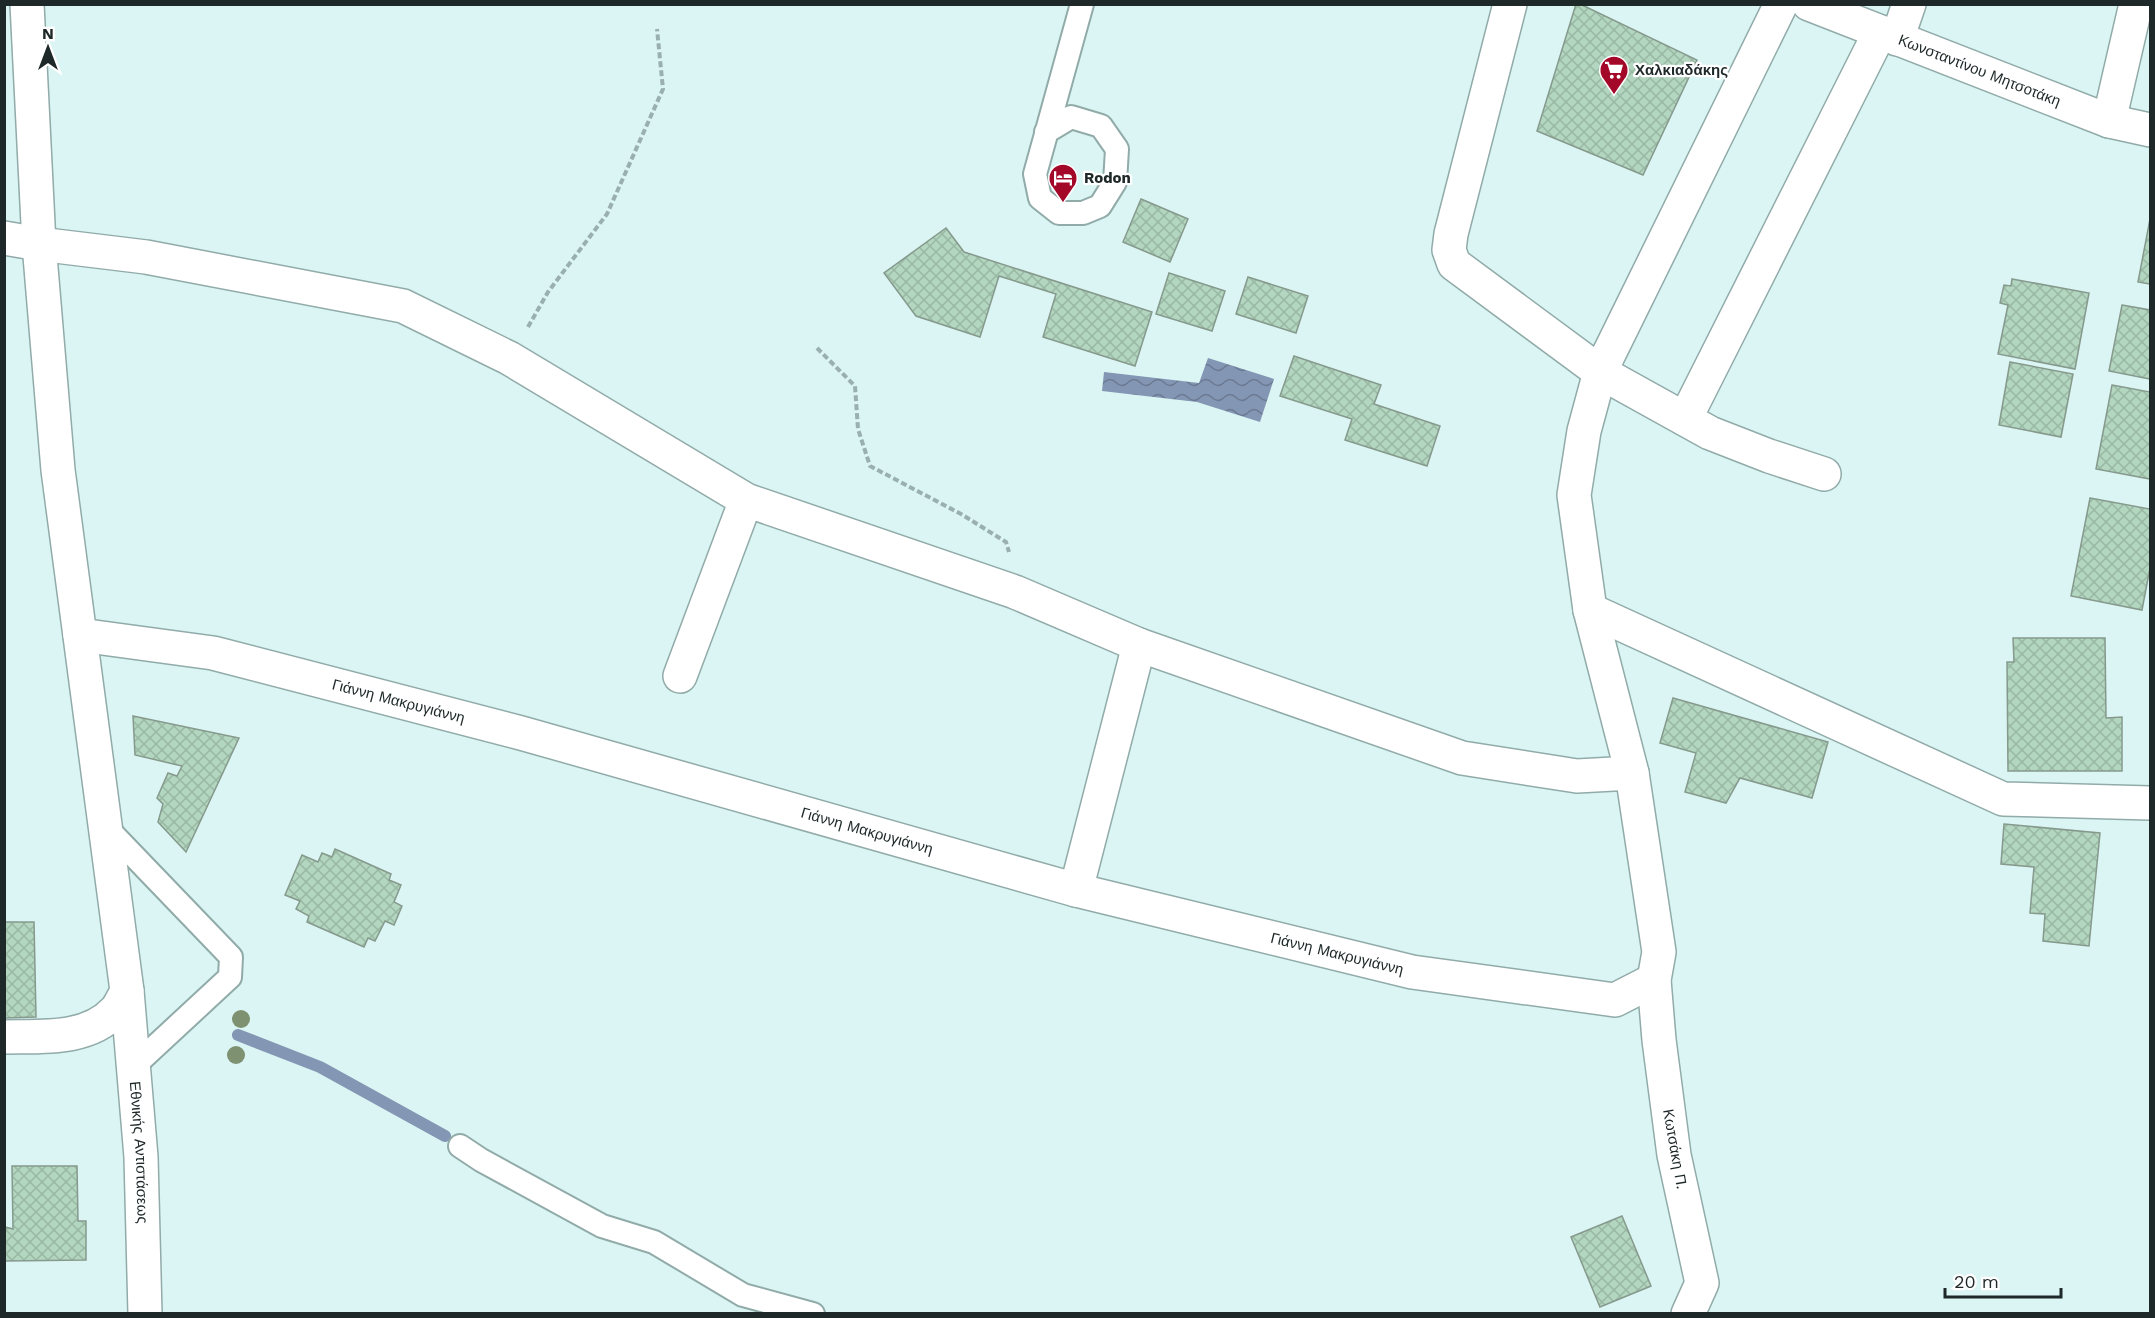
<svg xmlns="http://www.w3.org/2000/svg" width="2155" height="1318" font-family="'Work Sans',sans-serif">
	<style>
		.water { fill: url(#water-waves) }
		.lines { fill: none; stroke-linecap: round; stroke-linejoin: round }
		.stream { stroke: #8396b4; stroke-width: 12 }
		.building { fill: url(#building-cross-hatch); stroke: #86998d; stroke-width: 1.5 }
		.service-casing { stroke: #91aba9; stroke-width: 26 }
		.minor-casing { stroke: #91aba9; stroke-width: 36 }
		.secondary-casing { stroke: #91aba9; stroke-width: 36 }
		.path { stroke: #9ab0ae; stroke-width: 4; stroke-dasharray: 6 3; stroke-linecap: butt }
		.service { stroke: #fff; stroke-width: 22 }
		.minor { stroke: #fff; stroke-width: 33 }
		.secondary { stroke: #fff; stroke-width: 33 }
		.tree { fill: #7e9170 }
		.labels { text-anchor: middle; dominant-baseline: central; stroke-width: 4.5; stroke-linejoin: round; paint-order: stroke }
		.poi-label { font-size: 15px; font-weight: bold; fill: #1e2828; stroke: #fff; text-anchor: start }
		.street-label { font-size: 15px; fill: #1e2828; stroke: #fff }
	</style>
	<defs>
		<pattern id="water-waves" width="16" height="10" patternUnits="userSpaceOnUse" patternTransform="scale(1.5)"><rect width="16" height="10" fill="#8396b4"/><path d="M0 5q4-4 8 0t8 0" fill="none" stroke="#6b7a92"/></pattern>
		<pattern id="building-cross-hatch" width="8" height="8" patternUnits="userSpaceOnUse" patternTransform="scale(1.5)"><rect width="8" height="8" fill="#b2d6bf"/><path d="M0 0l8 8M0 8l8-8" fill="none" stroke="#99b8a4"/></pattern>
	</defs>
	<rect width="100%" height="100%" fill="#daf5f3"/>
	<!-- water -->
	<path class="water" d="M 1208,358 L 1274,379 L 1260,422 L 1197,402 L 1102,391 L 1104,372 L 1199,383 Z"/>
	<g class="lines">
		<!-- stream -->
		<path class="stream" d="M 238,1035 L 320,1067 L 445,1136"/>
	</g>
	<!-- building -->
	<g class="building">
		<path d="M 1576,4 L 1580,4 L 1697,60 L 1643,175 L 1537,131 Z"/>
		<path d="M 1141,199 L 1188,219 L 1170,262 L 1123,242 Z"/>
		<path d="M 2150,219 L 2150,284 L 2138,282 Z"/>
		<path d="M 946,228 L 964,252 L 1152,312 L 1135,366 L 1043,337 L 1056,294 L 999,276 L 980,337 L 916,316 L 884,273 Z"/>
		<path d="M 1169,273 L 1225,291 L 1212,331 L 1156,314 Z"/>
		<path d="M 1248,277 L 1308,296 L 1296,333 L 1236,314 Z"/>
		<path d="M 2012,279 L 2089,293 L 2075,369 L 1998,354 L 2008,305 L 2000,303 L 2004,285 L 2011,286 Z"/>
		<path d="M 2122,305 L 2150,310 L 2150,379 L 2109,371 Z"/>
		<path d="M 1294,356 L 1381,385 L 1374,404 L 1440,426 L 1427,466 L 1345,440 L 1352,419 L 1280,396 Z"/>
		<path d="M 2010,362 L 2073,374 L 2061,437 L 1999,425 Z"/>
		<path d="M 2112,385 L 2150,392 L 2150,479 L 2096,469 Z"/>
		<path d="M 2090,498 L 2150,509 L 2150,568 L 2142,610 L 2071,596 Z"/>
		<path d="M 2013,638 L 2105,638 L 2106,718 L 2122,717 L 2122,771 L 2008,771 L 2007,662 L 2014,662 Z"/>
		<path d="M 1673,698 L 1828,742 L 1812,798 L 1740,778 L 1726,803 L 1685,792 L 1696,753 L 1660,743 Z"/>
		<path d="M 133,716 L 239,738 L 186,852 L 158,822 L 163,804 L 157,798 L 168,773 L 177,776 L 182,766 L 135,755 Z"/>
		<path d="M 2004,824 L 2100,833 L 2089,946 L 2043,941 L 2045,914 L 2030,913 L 2034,867 L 2001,864 Z"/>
		<path d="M 335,849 L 391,874 L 389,880 L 401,885 L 394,902 L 402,906 L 394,925 L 385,921 L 375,941 L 368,938 L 364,947 L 307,922 L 309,916 L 296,909 L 300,901 L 285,895 L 302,855 L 318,862 L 322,853 L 332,857 Z"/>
		<path d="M 4,922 L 34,922 L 36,1017 L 4,1018 Z"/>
		<path d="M 12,1166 L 77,1166 L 78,1221 L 86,1221 L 86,1260 L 5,1261 L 5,1227 L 13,1229 Z"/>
		<path d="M 1622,1216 L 1651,1286 L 1600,1307 L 1571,1237 Z"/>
	</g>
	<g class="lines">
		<!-- service casing -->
		<g class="service-casing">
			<g id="service">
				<path d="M 1046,132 L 1071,117 L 1101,126 L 1117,149 L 1115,182 L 1100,206 L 1083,213 L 1059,213 L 1040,198 L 1035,174 L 1082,4"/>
				<path d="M 106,827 L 231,957 L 230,977 L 133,1067"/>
				<path d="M 460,1146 L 481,1160 L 602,1226 L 654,1242 L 743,1295 L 813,1314"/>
			</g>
		</g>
		<!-- minor casing -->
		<g class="minor-casing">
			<g id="minor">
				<path d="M 1510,4 L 1451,234 L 1449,250 L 1454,264 L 1600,372 L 1710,433 L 1769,456 L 1824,474"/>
				<path d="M 1897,39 L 1909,4"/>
				<path d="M 2109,121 L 2136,4"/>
				<path d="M 4,238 L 39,244 L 146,257 L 403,306 L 509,358 L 746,500 L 1015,592 L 1139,645 L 1462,758 L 1577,776 L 1632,773"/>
				<path d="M 1685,419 L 1880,32"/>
				<path d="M 1590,610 L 2003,799 L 2150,803"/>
				<path id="s1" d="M 80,635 L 213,653 L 521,733 L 1076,890 L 1412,972 L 1615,1000 L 1654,980"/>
				<path d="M 680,676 L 746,500"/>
				<path d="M 1076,890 L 1139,645"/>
				<path id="s2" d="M 127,991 L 141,1157 L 145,1314"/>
				<path d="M 4,1037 C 41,1036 87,1041 115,1011 C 120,1006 123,998 127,991 L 58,470 L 39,244 L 27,4"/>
				<path d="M 1688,1314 L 1702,1283 L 1674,1155 L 1659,1040 L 1654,980 L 1659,952 L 1632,773 L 1590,610 L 1574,495 L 1584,431 L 1600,372 L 1781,4"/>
			</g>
		</g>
		<!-- secondary casing -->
		<g class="secondary-casing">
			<g id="secondary">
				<path id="s3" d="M 1809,4 L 2109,121 L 2150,130"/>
			</g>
		</g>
		<!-- path -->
		<g class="path">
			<path d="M 528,327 L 548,292 L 607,214 L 663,89 L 657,29"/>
			<path d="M 817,348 L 855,386 L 858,429 L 870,466 L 961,514 L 1006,542 L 1009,552"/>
		</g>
		<!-- service -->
		<use href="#service" class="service"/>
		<!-- minor -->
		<use href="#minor" class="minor"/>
		<!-- secondary -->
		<use href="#secondary" class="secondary"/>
	</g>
	<!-- trees -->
	<g class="tree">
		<circle cx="241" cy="1019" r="9"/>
		<circle cx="236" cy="1055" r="9"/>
	</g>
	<!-- icons -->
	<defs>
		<g id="supermarket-pin" transform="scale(1.5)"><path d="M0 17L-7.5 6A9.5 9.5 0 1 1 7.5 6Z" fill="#a40829" stroke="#fff"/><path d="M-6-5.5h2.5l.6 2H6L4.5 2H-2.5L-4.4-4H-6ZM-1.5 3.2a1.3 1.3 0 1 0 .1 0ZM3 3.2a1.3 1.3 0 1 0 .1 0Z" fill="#fff"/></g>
		<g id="hotel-pin" transform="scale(1.5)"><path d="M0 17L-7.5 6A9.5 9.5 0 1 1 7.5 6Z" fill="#a40829" stroke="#fff"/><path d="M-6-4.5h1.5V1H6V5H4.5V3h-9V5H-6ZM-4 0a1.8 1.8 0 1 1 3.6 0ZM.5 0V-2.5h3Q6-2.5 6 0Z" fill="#fff"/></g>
	</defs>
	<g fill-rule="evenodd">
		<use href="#supermarket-pin" x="1614" y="70"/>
		<use href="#hotel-pin" x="1063" y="178"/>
	</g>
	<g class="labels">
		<!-- poi labels -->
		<g class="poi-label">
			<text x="1635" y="70">Χαλκιαδάκης</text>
			<text x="1084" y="178">Rodon</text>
		</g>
		<!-- street labels -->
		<g class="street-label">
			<text stroke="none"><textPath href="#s3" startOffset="183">Κωνσταντίνου Μητσοτάκη</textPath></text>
			<text stroke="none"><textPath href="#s1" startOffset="326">Γιάννη Μακρυγιάννη</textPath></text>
			<text stroke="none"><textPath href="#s1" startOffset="812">Γιάννη Μακρυγιάννη</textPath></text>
			<text stroke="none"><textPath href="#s1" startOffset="1298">Γιάννη Μακρυγιάννη</textPath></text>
			<text transform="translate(1675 1149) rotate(80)">Κωτσάκη Π.</text>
			<text stroke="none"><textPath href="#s2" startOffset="162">Εθνικής Αντιστάσεως</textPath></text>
		</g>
	</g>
	<!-- border -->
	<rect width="2155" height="1318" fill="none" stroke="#1e2828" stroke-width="12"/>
	<!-- north arrow -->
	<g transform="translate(48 48)" stroke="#ffffff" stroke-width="4.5" paint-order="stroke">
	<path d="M0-4.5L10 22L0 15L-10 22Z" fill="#1e2828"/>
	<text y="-9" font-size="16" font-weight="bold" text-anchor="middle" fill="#1e2828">N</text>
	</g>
	<!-- scale -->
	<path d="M1945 1288v9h116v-9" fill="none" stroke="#1e2828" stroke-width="3"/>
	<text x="1954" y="1288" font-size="18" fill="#1e2828" stroke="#ffffff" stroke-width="4.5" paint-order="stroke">20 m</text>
</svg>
